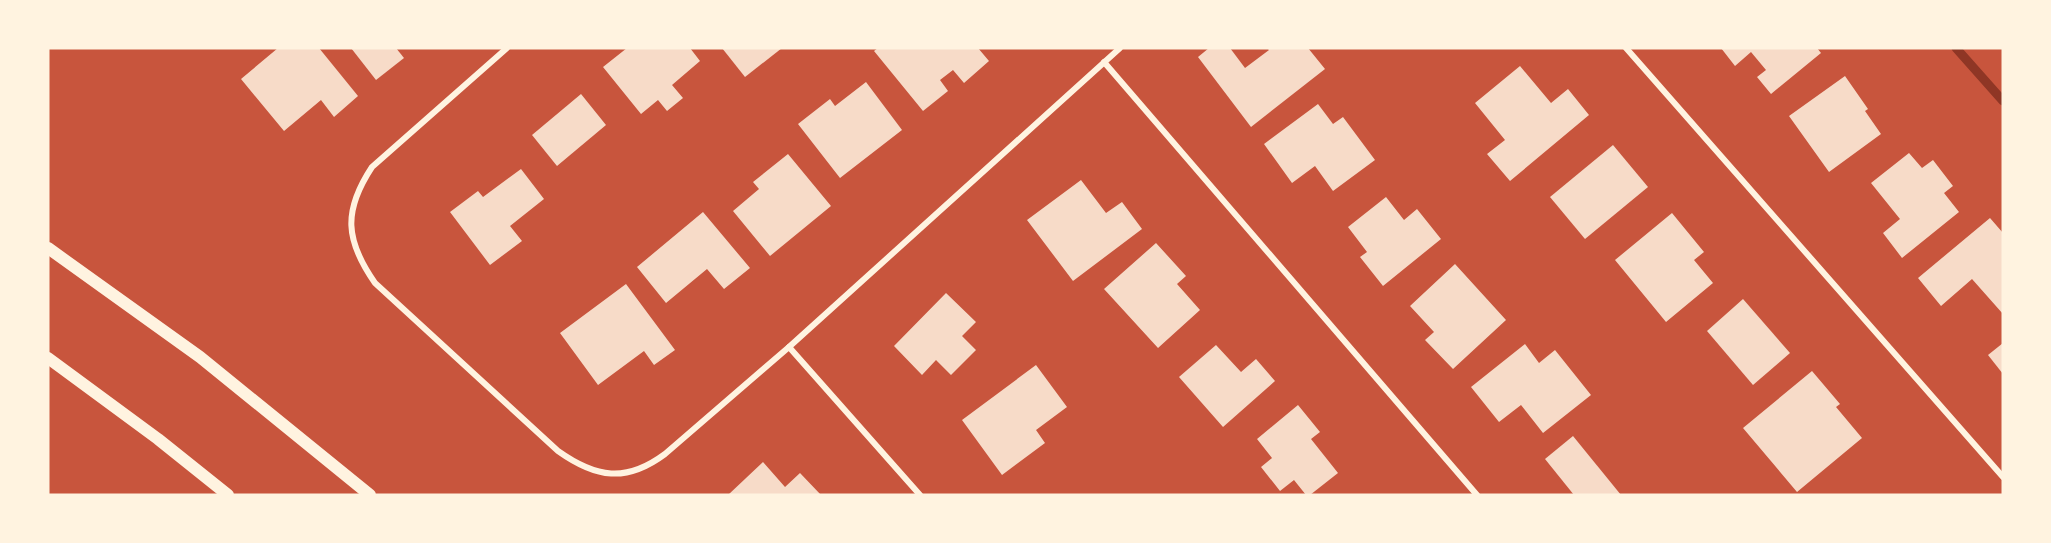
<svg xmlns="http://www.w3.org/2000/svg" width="2051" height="543" font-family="Lato,sans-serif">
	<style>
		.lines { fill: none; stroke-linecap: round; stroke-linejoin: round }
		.stream { stroke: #8f3625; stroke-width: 9 }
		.building { fill: #f7dbc8 }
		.minor { stroke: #fff3e0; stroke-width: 6 }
		.secondary { stroke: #fff3e0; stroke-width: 12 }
	</style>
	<rect width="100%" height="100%" fill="#c8553d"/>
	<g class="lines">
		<!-- stream -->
		<path class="stream" d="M 1956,48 L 2003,101"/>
	</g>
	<!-- building -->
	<g class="building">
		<path d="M 278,48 L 319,48 L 358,96 L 334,117 L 321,100 L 284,131 L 241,79 Z"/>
		<path d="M 351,48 L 396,48 L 404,58 L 376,80 Z"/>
		<path d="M 627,48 L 690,48 L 700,61 L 672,85 L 683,98 L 667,111 L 658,100 L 641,114 L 603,67 Z"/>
		<path d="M 722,48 L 782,48 L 745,77 Z"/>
		<path d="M 878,48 L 978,48 L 989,61 L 964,83 L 953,70 L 940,80 L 948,91 L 923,111 L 874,51 Z"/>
		<path d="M 1209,48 L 1230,48 L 1245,68 L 1269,50 L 1267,48 L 1308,48 L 1325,69 L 1251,127 L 1198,57 Z"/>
		<path d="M 1721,48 L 1817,48 L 1821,53 L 1771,94 L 1757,77 L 1766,70 L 1751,52 L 1735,66 Z"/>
		<path d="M 1520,66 L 1551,103 L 1568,89 L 1589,115 L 1510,181 L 1487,154 L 1505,140 L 1475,103 Z"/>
		<path d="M 1845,76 L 1868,109 L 1865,111 L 1881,134 L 1829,172 L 1789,116 Z"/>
		<path d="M 866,82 L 902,130 L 840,178 L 798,124 L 830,99 L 835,106 Z"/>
		<path d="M 581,94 L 606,125 L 557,166 L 532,135 Z"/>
		<path d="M 1318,104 L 1333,124 L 1343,117 L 1375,160 L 1333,191 L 1315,166 L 1292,183 L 1264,144 Z"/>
		<path d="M 1613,145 L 1648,187 L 1585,239 L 1550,197 Z"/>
		<path d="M 1909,153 L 1922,168 L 1933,160 L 1953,186 L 1944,193 L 1959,212 L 1902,258 L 1883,233 L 1900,219 L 1871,183 Z"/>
		<path d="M 788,154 L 831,206 L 770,256 L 733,211 L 759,189 L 753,182 Z"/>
		<path d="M 521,169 L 544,199 L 510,226 L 522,241 L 490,265 L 450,212 L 478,191 L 483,197 Z"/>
		<path d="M 1081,180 L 1106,213 L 1122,202 L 1142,229 L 1073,281 L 1027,220 Z"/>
		<path d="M 1386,197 L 1404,220 L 1417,209 L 1441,239 L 1383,286 L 1360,257 L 1367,252 L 1348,227 Z"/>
		<path d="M 703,212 L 750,268 L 724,289 L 707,269 L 666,303 L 637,267 Z"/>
		<path d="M 1672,213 L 1704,252 L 1694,260 L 1713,283 L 1666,322 L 1615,260 Z"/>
		<path d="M 1990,218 L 2003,233 L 2003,314 L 1972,279 L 1941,306 L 1918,278 Z"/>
		<path d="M 1156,243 L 1186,276 L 1177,284 L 1200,310 L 1158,348 L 1104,289 Z"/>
		<path d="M 1455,264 L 1506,320 L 1453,369 L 1425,340 L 1434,332 L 1410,306 Z"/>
		<path d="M 626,284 L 675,350 L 654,365 L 644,351 L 598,385 L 560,333 Z"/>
		<path d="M 946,293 L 976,322 L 962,336 L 976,350 L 951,375 L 936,360 L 922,375 L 894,346 Z"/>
		<path d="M 1743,299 L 1790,353 L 1753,385 L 1707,331 Z"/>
		<path d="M 2003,343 L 2003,374 L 1988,355 Z"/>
		<path d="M 1525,344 L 1539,363 L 1555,350 L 1591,395 L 1543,433 L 1521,405 L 1499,422 L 1471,387 Z"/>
		<path d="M 1216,345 L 1241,372 L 1256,359 L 1275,381 L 1223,427 L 1179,377 Z"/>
		<path d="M 1036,365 L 1067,407 L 1036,430 L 1045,443 L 1002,475 L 962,420 Z"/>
		<path d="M 1812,371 L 1840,404 L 1836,407 L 1862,438 L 1797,492 L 1743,428 Z"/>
		<path d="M 1298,405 L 1320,432 L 1311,439 L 1338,473 L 1310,495 L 1306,495 L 1294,480 L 1280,491 L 1261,467 L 1272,458 L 1257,439 Z"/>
		<path d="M 1573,436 L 1621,495 L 1574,495 L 1545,459 Z"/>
		<path d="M 763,462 L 785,487 L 800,473 L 821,495 L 728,495 Z"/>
	</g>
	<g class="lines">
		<!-- minor -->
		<g class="minor">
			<path d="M 507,48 L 372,167 C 343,211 345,240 375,283 L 558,451 C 596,478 626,483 665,454 L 789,347 L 1120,48"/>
			<path d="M 1626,48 L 2003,477"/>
			<path d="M 1104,62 L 1477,495"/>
			<path d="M 789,347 L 920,495"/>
		</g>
		<!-- secondary -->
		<g class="secondary">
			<path d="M 48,248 L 200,357 L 370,495"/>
			<path d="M 48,358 L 158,439 L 228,495"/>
		</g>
	</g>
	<!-- border -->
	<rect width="2051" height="543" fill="none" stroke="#fff3e0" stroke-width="99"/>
</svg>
